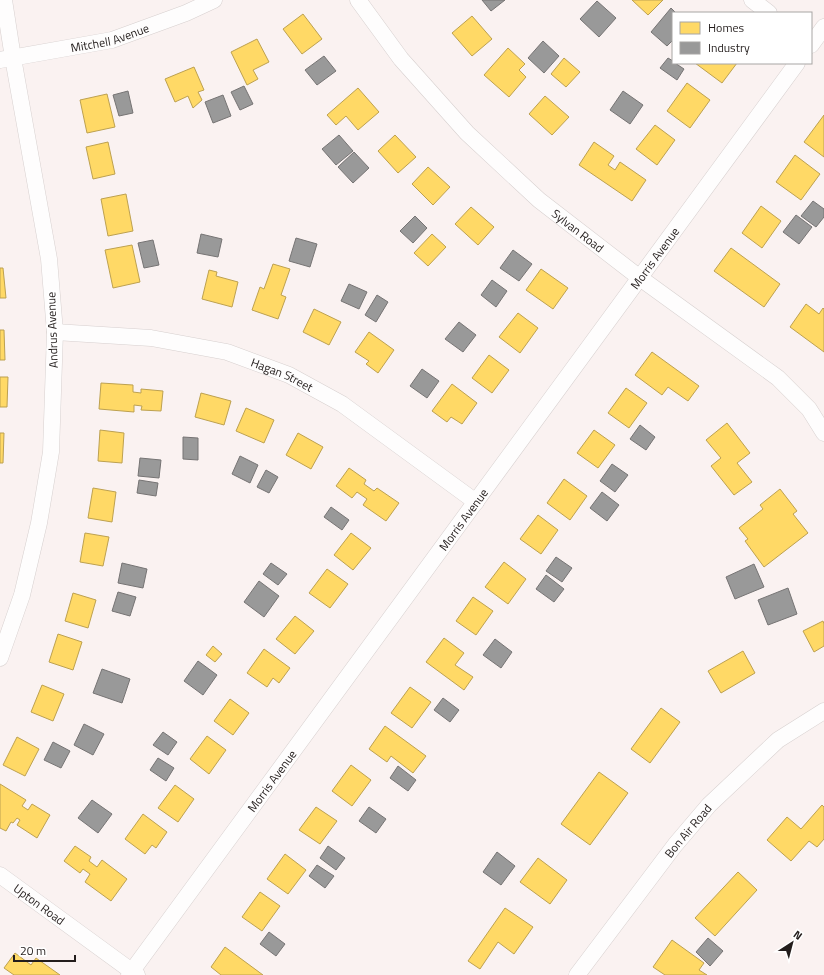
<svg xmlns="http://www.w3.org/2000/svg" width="824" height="975" font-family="'Titillium Web',sans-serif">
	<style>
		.homes { fill: #ffd966; stroke: #bda150 }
		.industry { fill: #999; stroke: #767474 }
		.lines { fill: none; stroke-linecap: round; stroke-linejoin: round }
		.street-casing { stroke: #d7d0cf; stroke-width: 17 }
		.street { stroke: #fefdfd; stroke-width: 16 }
		.labels { text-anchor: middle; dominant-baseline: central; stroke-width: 4; stroke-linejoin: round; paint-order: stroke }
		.street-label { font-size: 12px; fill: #231d1c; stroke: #fff }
	</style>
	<rect width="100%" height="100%" fill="#faf2f1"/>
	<!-- homes -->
	<g class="homes">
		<path d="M 632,0 L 663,0 L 648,15 Z"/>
		<path d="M 303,14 L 322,39 L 302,54 L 283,29 Z"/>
		<path d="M 472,16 L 492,39 L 472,56 L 452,33 Z"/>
		<path d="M 257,39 L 269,62 L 253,70 L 258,79 L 247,85 L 231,52 Z"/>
		<path d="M 508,48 L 525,64 L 519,70 L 526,77 L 509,97 L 484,75 Z"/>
		<path d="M 564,58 L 580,72 L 566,87 L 551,74 Z"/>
		<path d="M 695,63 L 737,63 L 722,83 Z"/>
		<path d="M 194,67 L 204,90 L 198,92 L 202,100 L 193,108 L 188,96 L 175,102 L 165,79 Z"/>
		<path d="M 687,83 L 710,100 L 690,128 L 667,111 Z"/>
		<path d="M 358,88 L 379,112 L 358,130 L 346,116 L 336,125 L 327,115 Z"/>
		<path d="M 107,94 L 115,127 L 87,133 L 80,100 Z"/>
		<path d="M 545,96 L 569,117 L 552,135 L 529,114 Z"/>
		<path d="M 824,115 L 824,157 L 804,142 Z"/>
		<path d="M 655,125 L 675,140 L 657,165 L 636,149 Z"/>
		<path d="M 395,135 L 416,157 L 398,173 L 378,151 Z"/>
		<path d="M 108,142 L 115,174 L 93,179 L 86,147 Z"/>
		<path d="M 594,142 L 614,156 L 608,165 L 615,170 L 620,162 L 646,180 L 632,201 L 579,165 Z"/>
		<path d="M 795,155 L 820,174 L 801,200 L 776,182 Z"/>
		<path d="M 428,167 L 450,187 L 433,205 L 412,184 Z"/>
		<path d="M 126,194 L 133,231 L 108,236 L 101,199 Z"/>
		<path d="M 761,206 L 781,221 L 762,248 L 742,233 Z"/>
		<path d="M 471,207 L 494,227 L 478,245 L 455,224 Z"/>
		<path d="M 432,234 L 446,247 L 428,266 L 414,253 Z"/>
		<path d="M 132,245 L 140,282 L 113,288 L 105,250 Z"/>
		<path d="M 731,248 L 780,284 L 764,307 L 714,271 Z"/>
		<path d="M 273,264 L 290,269 L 281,295 L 286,297 L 278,319 L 252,310 L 260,287 L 264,289 Z"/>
		<path d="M 0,268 L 3,268 L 6,298 L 0,298 Z"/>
		<path d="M 541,269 L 568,288 L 553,309 L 526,290 Z"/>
		<path d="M 209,270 L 217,272 L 216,276 L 238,282 L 232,307 L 202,299 Z"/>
		<path d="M 806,304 L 819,314 L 823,308 L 824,309 L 824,352 L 790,327 Z"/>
		<path d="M 314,309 L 341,322 L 329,345 L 303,332 Z"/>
		<path d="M 518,313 L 538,328 L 520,353 L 499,337 Z"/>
		<path d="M 0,330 L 4,330 L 5,360 L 0,360 Z"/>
		<path d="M 369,332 L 394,350 L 378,373 L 366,364 L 369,361 L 355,352 Z"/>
		<path d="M 652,352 L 699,386 L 688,401 L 668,387 L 662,395 L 635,375 Z"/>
		<path d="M 489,355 L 509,370 L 492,393 L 472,378 Z"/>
		<path d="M 0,377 L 8,377 L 7,407 L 0,407 Z"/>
		<path d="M 101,383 L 133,385 L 133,392 L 141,393 L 141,389 L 163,391 L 161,411 L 141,410 L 142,406 L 134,405 L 134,412 L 99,409 Z"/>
		<path d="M 452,384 L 477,403 L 462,424 L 451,417 L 447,422 L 432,411 Z"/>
		<path d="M 626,388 L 647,403 L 629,428 L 608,413 Z"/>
		<path d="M 201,393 L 231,401 L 224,425 L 195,417 Z"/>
		<path d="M 246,408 L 274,420 L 264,443 L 236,431 Z"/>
		<path d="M 727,423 L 750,453 L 737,463 L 752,482 L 734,495 L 711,466 L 721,458 L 706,440 Z"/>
		<path d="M 100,430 L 124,433 L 122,463 L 98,461 Z"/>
		<path d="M 594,430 L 615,445 L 598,468 L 577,453 Z"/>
		<path d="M 0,433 L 4,433 L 3,463 L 0,463 Z"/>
		<path d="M 298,433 L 323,447 L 311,469 L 286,455 Z"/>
		<path d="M 349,468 L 366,480 L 364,484 L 374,491 L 377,488 L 399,503 L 386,521 L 363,505 L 367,499 L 357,492 L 352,498 L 336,486 Z"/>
		<path d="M 564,479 L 587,496 L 570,520 L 547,503 Z"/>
		<path d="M 93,488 L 116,492 L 112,522 L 88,518 Z"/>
		<path d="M 780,489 L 797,511 L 793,514 L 808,533 L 764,567 L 745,541 L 748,539 L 739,528 L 763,509 L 760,505 Z"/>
		<path d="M 538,515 L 558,530 L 541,554 L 520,539 Z"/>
		<path d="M 85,533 L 109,537 L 103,566 L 80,562 Z"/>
		<path d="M 351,533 L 371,548 L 353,570 L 334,555 Z"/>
		<path d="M 504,562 L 526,579 L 508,604 L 485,587 Z"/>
		<path d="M 327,569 L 348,584 L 330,608 L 309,593 Z"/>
		<path d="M 73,593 L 96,600 L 88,628 L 65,621 Z"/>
		<path d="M 473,597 L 493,611 L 476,635 L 456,621 Z"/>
		<path d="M 295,616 L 314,631 L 295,654 L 276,639 Z"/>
		<path d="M 823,621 L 824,624 L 824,646 L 814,652 L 803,631 Z"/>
		<path d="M 58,634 L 82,642 L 73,670 L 49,662 Z"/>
		<path d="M 444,638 L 464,653 L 455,665 L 473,677 L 464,690 L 426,662 Z"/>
		<path d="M 213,646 L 222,654 L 215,662 L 206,655 Z"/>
		<path d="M 264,649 L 290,668 L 279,683 L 273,678 L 267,687 L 247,673 Z"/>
		<path d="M 743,651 L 755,673 L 721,693 L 708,671 Z"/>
		<path d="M 42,685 L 64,694 L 53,721 L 31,712 Z"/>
		<path d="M 410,687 L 431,702 L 412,728 L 391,713 Z"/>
		<path d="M 230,699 L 249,713 L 233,735 L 214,721 Z"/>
		<path d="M 661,708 L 680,722 L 650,763 L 631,749 Z"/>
		<path d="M 385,726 L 426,756 L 413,773 L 391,756 L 387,762 L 369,749 Z"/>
		<path d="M 207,736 L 226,750 L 209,774 L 190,759 Z"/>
		<path d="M 17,737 L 39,749 L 25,776 L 3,765 Z"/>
		<path d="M 351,765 L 371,780 L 352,806 L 332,791 Z"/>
		<path d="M 599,772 L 628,793 L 590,845 L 561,824 Z"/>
		<path d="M 0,784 L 26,800 L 22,806 L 28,810 L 32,804 L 50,815 L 37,838 L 17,825 L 20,820 L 17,818 L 13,823 L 11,822 L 6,831 L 0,828 Z"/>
		<path d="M 175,785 L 194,799 L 178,822 L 158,808 Z"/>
		<path d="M 822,805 L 824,807 L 824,839 L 817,847 L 809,841 L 791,861 L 767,840 L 787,817 L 801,829 Z"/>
		<path d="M 316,807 L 337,821 L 320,844 L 299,830 Z"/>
		<path d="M 143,814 L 167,832 L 156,848 L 152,845 L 145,854 L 125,839 Z"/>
		<path d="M 75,846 L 91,857 L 89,861 L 97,867 L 102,860 L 127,879 L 111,901 L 85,882 L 90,874 L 83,869 L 80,873 L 64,861 Z"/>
		<path d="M 285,854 L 306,870 L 288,894 L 267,879 Z"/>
		<path d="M 538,858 L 567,880 L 550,904 L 520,882 Z"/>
		<path d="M 738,872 L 757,890 L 715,936 L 695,918 Z"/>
		<path d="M 260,892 L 280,906 L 262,931 L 242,917 Z"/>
		<path d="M 505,908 L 533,927 L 514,954 L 498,942 L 480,969 L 468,961 Z"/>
		<path d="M 672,940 L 704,963 L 699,970 L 707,975 L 665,975 L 653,967 Z"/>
		<path d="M 225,947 L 263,975 L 221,975 L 211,967 Z"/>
		<path d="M 15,953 L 31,965 L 36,958 L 60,975 L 14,975 L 4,968 Z"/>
	</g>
	<!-- industry -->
	<g class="industry">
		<path d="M 482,0 L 505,0 L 491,11 Z"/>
		<path d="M 597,1 L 616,18 L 599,37 L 580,19 Z"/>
		<path d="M 671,8 L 676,13 L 673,13 L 673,40 L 667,46 L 651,32 Z"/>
		<path d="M 543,41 L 559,56 L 544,73 L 528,58 Z"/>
		<path d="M 324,56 L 336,71 L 317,85 L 305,70 Z"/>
		<path d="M 668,58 L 673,61 L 673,63 L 675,63 L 684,69 L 677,80 L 660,68 Z"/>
		<path d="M 244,86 L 253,104 L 240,110 L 231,92 Z"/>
		<path d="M 128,91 L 133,113 L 119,116 L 113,95 Z"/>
		<path d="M 623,91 L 643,105 L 630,124 L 610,110 Z"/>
		<path d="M 223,95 L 231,116 L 213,123 L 205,102 Z"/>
		<path d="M 339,135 L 353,151 L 336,165 L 322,149 Z"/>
		<path d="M 354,152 L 369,168 L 353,183 L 338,167 Z"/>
		<path d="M 813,201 L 824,209 L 824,217 L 816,227 L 801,216 Z"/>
		<path d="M 796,215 L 812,227 L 799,244 L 783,232 Z"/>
		<path d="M 415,216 L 427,228 L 413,243 L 400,231 Z"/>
		<path d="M 201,234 L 222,239 L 218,257 L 197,253 Z"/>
		<path d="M 296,238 L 317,244 L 310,267 L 289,261 Z"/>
		<path d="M 153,240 L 159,265 L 144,268 L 138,243 Z"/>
		<path d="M 513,250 L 532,264 L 519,281 L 500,268 Z"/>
		<path d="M 492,280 L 507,291 L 496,307 L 481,295 Z"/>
		<path d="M 349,284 L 367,292 L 359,309 L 341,301 Z"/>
		<path d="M 377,295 L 388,302 L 376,322 L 365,315 Z"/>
		<path d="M 459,322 L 476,335 L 463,352 L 445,339 Z"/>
		<path d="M 422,369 L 439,381 L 427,398 L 410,386 Z"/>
		<path d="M 640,425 L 655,437 L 646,450 L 630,439 Z"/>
		<path d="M 183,437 L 198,438 L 198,460 L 183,459 Z"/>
		<path d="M 240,456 L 258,465 L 250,483 L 232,474 Z"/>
		<path d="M 140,458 L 161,460 L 159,478 L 138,476 Z"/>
		<path d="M 612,464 L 628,475 L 615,492 L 600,481 Z"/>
		<path d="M 266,470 L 278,477 L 269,493 L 257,487 Z"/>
		<path d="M 139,480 L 158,483 L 156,496 L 137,493 Z"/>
		<path d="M 602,492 L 619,505 L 607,521 L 590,508 Z"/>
		<path d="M 331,507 L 349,520 L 342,530 L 324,517 Z"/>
		<path d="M 556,557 L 572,568 L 562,582 L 546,571 Z"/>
		<path d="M 122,563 L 147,569 L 143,588 L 118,583 Z"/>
		<path d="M 271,563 L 287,574 L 278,585 L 263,574 Z"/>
		<path d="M 754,564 L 764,587 L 735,599 L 726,577 Z"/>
		<path d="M 546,575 L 564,589 L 554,602 L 536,589 Z"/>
		<path d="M 259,581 L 279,596 L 264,617 L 244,602 Z"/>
		<path d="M 788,588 L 797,614 L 768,625 L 758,600 Z"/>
		<path d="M 118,592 L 136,597 L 130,616 L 112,611 Z"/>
		<path d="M 495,639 L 512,652 L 501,668 L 483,655 Z"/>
		<path d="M 198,661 L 217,675 L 203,695 L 184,681 Z"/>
		<path d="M 102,669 L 130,679 L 122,703 L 93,693 Z"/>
		<path d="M 443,698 L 459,710 L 450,722 L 434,710 Z"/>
		<path d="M 84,724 L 104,734 L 93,755 L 74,745 Z"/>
		<path d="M 163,732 L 177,742 L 168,755 L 153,745 Z"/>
		<path d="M 53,742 L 70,751 L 61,768 L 44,760 Z"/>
		<path d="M 158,758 L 174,768 L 166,781 L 150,770 Z"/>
		<path d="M 398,766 L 416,780 L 408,791 L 390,778 Z"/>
		<path d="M 92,800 L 112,814 L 98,833 L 78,818 Z"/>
		<path d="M 369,807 L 386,819 L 376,833 L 359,821 Z"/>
		<path d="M 328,846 L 345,858 L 336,870 L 320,858 Z"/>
		<path d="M 497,852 L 515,866 L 501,885 L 483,872 Z"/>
		<path d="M 317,865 L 334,876 L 325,888 L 309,876 Z"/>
		<path d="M 269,932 L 285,944 L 276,956 L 260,944 Z"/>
		<path d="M 708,938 L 723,951 L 710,966 L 696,952 Z"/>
	</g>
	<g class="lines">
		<!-- street casing -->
		<g class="street-casing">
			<g id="street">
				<path id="s1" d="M 358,0 L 401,59 L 467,133 L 539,200 L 640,278 L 778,378 L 809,409 L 824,433"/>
				<path d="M 752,0 L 769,13"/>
				<path d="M 811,45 L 824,27"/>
				<path id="s2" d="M 0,60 L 112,40 L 186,13 L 214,0"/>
				<path id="s3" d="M 55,332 L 151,338 L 227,352 L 289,375 L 342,404 L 476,502"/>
				<path d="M 0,658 L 22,595 L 39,523 L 51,452 L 55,332 L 49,259 L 13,58 L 4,0"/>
				<path id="s4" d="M 0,875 L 137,975"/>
				<path id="s5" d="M 129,975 L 797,63"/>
				<path id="s6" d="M 577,975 L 675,845 L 709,805 L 778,740 L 824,711"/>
			</g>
		</g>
		<!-- street -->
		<use href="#street" class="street"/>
	</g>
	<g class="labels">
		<!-- street labels -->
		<g class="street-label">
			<text stroke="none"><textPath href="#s2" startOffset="112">Mitchell Avenue</textPath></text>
			<text stroke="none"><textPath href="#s1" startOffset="320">Sylvan Road</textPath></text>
			<text stroke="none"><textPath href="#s5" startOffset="889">Morris Avenue</textPath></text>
			<text transform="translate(52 330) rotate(-92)">Andrus Avenue</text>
			<text stroke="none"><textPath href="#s3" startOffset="233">Hagan Street</textPath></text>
			<text stroke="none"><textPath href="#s5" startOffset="565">Morris Avenue</textPath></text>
			<text stroke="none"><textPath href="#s5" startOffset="241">Morris Avenue</textPath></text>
			<text stroke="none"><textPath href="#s6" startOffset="182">Bon Air Road</textPath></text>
			<text stroke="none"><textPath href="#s4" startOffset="49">Upton Road</textPath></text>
		</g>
	</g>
	<!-- legend -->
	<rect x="672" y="12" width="140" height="52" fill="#ffffff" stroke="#a7a5a4"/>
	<rect x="680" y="22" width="20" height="12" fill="#ffd966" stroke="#a7a5a4"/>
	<text x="708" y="32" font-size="12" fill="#231d1c">Homes</text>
	<rect x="680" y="42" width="20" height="12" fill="#999999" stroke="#a7a5a4"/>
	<text x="708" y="52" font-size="12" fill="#231d1c">Industry</text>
	<!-- north arrow -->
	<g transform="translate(792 943) rotate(36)" stroke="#ffffff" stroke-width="3" paint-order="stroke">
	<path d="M0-3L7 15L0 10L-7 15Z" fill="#231d1c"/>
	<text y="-6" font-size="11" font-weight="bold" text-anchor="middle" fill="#231d1c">N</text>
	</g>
	<!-- scale -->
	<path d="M14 955v6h61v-6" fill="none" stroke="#231d1c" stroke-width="2"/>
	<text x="20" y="955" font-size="12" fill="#231d1c" stroke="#ffffff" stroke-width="3" paint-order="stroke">20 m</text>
</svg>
